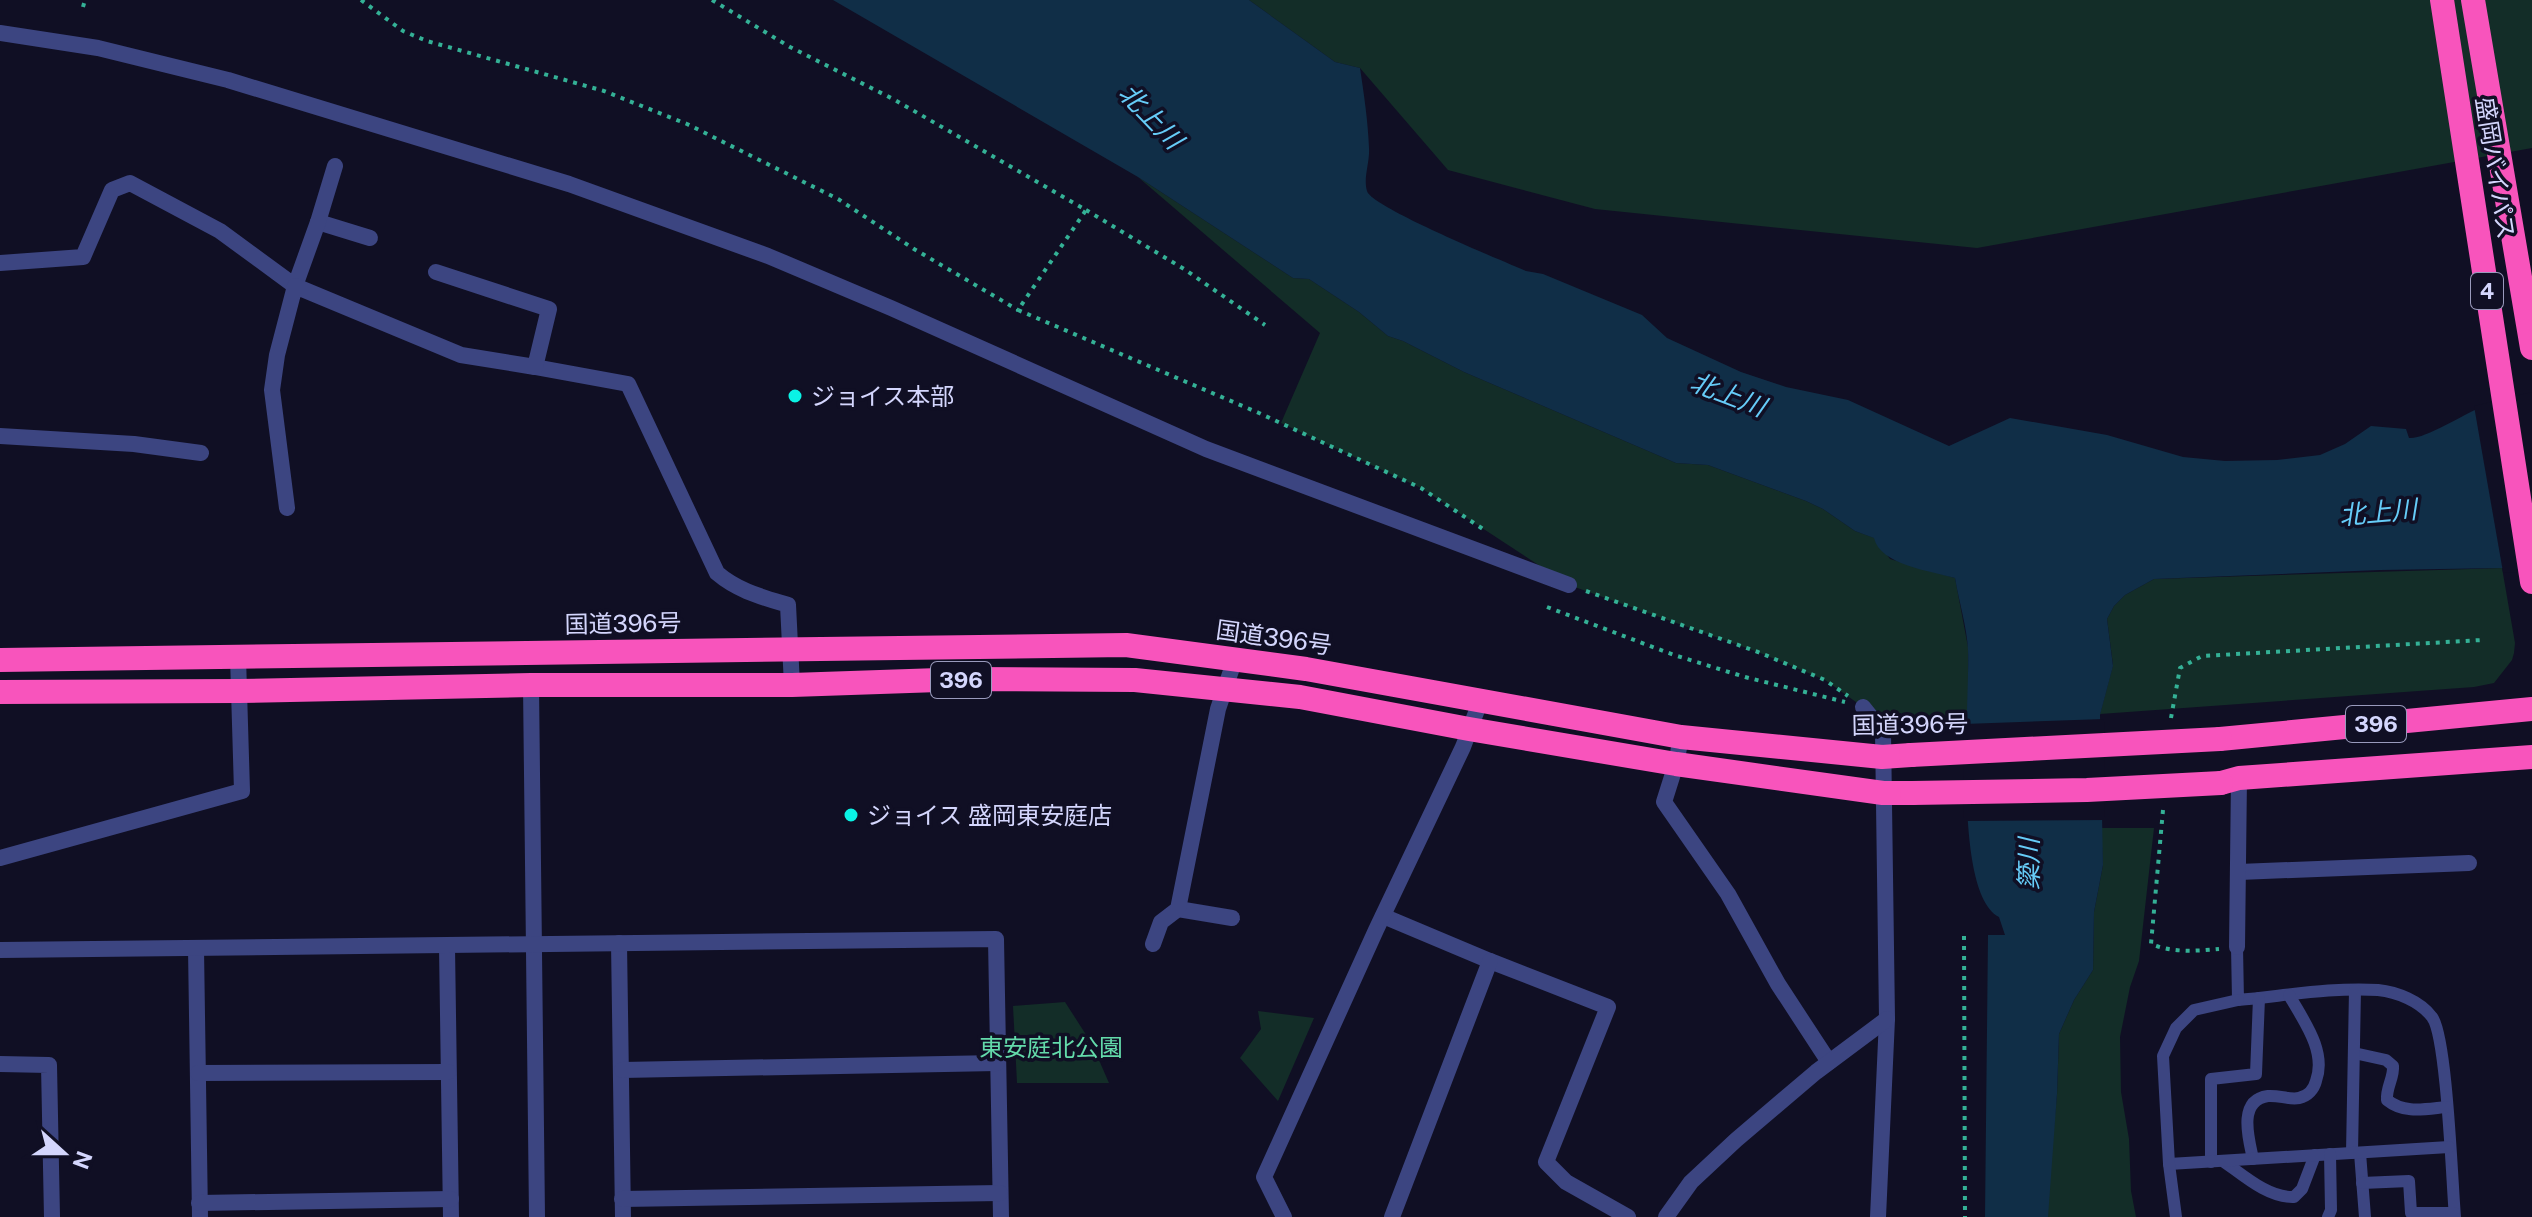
<svg xmlns="http://www.w3.org/2000/svg" width="2532" height="1217" font-family="'Public Sans','Noto Sans JP',sans-serif">
	<style>
		.green { fill: #132d28 }
		.water { fill: #102e47 }
		.pier { fill: #100f24 }
		.lines { fill: none; stroke-linecap: round; stroke-linejoin: round }
		.path { stroke: #34b196; stroke-width: 4; stroke-dasharray: 4 6; stroke-linecap: butt }
		.lane { stroke: #3c4581; stroke-width: 12 }
		.street { stroke: #3c4581; stroke-width: 16 }
		.highway { stroke: #f854bc; stroke-width: 24 }
		.highway-bridge { stroke: #f854bc; stroke-width: 24 }
		.poi-dot { fill: #0af3e5; stroke: #100f24; stroke-width: 3 }
		.labels { text-anchor: middle; dominant-baseline: central; stroke-width: 7; stroke-linejoin: round; paint-order: stroke }
		.shield { fill: #100f24; stroke: #999abc; stroke-width: 2 }
		.shield-label { font-size: 22px; font-weight: bold; fill: #d4d6fd }
		.street-label { font-size: 24px; fill: #d4d6fd; stroke: #100f24 }
		.poi-label { font-size: 24px; fill: #d4d6fd; stroke: #100f24; text-anchor: start }
		.park-label { font-size: 24px; fill: #63daaa; stroke: #100f24 }
		.water-label { font-size: 26px; font-style: italic; fill: #66ccf8; stroke: #100f24 }
	</style>
	<rect width="100%" height="100%" fill="#100f24"/>
	<!-- green -->
	<g class="green">
		<path d="M 1249,0 L 2532,0 L 2532,148 L 1977,248 L 1595,209 L 1448,170 L 1360,68 L 1335,62 Z"/>
		<path d="M 1138,177 L 1293,278 L 1309,279 L 1359,312 L 1388,336 L 1403,341 L 1464,372 L 1676,463 L 1708,465 L 1806,501 L 1823,509 L 1855,531 L 1875,538 L 1890,559 L 1955,578 L 1968,647 L 1968,719 L 1949,719 L 1951,724 L 1911,725 L 1889,720 L 1863,707 L 1825,680 L 1758,652 L 1569,585 L 1421,488 L 1281,423 L 1320,333 Z"/>
		<path d="M 2502,568 L 2515,643 L 2514,653 L 2512,660 L 2494,683 L 2474,687 L 2100,714 L 2113,665 L 2107,619 L 2114,606 L 2125,595 L 2154,579 Z"/>
		<path d="M 2101,828 L 2154,828 L 2139,961 L 2130,987 L 2120,1037 L 2121,1092 L 2129,1139 L 2131,1191 L 2136,1217 L 2048,1217 L 2047,1203 L 2057,1094 L 2059,1034 L 2074,1000 L 2093,970 L 2094,912 L 2103,865 Z"/>
		<path d="M 1065,1002 L 1092,1044 L 1109,1083 L 1017,1083 L 1013,1006 Z"/>
		<path d="M 1258,1011 L 1314,1018 L 1278,1101 L 1240,1058 L 1261,1029 Z"/>
	</g>
	<!-- water -->
	<path class="water" d="M 833,0 L 1249,0 L 1335,62 L 1360,68 C 1364,95 1368,121 1369,148 C 1370,162 1363,178 1367,191 C 1371,207 1503,261 1526,271 L 1543,274 L 1642,315 L 1667,338 L 1741,372 L 1786,387 L 1848,400 L 1949,446 L 2010,418 L 2107,435 L 2183,457 L 2225,461 L 2277,460 L 2320,455 L 2345,444 L 2371,426 L 2406,429 L 2409,438 C 2423,440 2463,415 2479,408 L 2532,570 L 2502,568 L 2380,570 L 2154,579 L 2125,595 L 2114,606 L 2107,619 L 2113,666 L 2100,715 L 2103,865 L 2094,912 L 2093,970 L 2074,1000 L 2059,1034 L 2057,1094 L 2048,1217 L 1985,1217 L 1988,935 L 2005,935 L 1999,917 C 1952,893 1970,701 1968,650 C 1967,627 1959,602 1955,578 C 1931,571 1880,565 1874,538 L 1855,531 L 1823,509 L 1806,501 L 1708,465 L 1676,463 L 1464,372 L 1403,341 L 1388,336 L 1359,312 L 1309,279 L 1293,278 L 1138,177 Z"/>
	<!-- pier -->
	<g class="pier">
		<path d="M 2532,392 L 2532,574 L 2503,572 L 2474,406 Z"/>
		<path d="M 2104,719 L 2105,820 L 1963,821 L 1964,724 Z"/>
	</g>
	<g class="lines">
		<!-- path -->
		<g class="path">
			<path d="M 361,0 L 403,31 L 427,41 L 604,91 L 687,124 L 838,199 L 914,249 L 1018,310"/>
			<path d="M 712,0 L 790,47 L 895,100 L 1086,210 L 1018,310 L 1259,413 L 1421,488 L 1486,531"/>
			<path d="M 83,7 L 85,0"/>
			<path d="M 1086,210 L 1184,269 L 1265,325"/>
			<path d="M 1586,591 L 1758,652 L 1825,680 L 1848,696"/>
			<path d="M 1547,607 L 1674,655 L 1745,677 L 1845,702"/>
			<path d="M 2171,718 L 2180,668 L 2202,656 L 2482,640"/>
			<path d="M 2163,810 L 2151,944 C 2172,953 2197,951 2219,949"/>
			<path d="M 1964,936 L 1965,1217"/>
		</g>
		<!-- lane -->
		<g class="lane">
			<path d="M 2237,947 L 2238,1000 C 2284,996 2332,987 2378,990 C 2397,992 2420,1001 2432,1017 C 2447,1036 2452,1184 2455,1217"/>
			<path d="M 2354,1053 L 2386,1060 L 2393,1066 C 2394,1078 2386,1087 2387,1100 C 2404,1114 2425,1109 2446,1107"/>
			<path d="M 2352,1153 L 2355,990"/>
			<path d="M 2360,1153 L 2365,1217"/>
			<path d="M 2253,1159 C 2249,1140 2237,1100 2268,1096 C 2279,1095 2289,1100 2299,1098 C 2308,1096 2314,1089 2316,1081 C 2327,1051 2303,1020 2289,995"/>
			<path d="M 2223,1161 C 2243,1175 2268,1198 2294,1197 L 2302,1189 L 2315,1155"/>
			<path d="M 2211,1162 L 2211,1079 L 2256,1074 L 2259,998"/>
			<path d="M 2169,1164 L 2449,1147"/>
			<path d="M 2362,1183 L 2409,1181 L 2411,1213 L 2454,1213"/>
			<path d="M 2176,1217 L 2169,1164 L 2163,1056 L 2176,1028 L 2194,1010 L 2238,1000"/>
			<path d="M 2328,1217 L 2331,1210 L 2330,1154"/>
		</g>
		<!-- street -->
		<g class="street">
			<path d="M 0,33 L 98,48 L 228,80 L 569,184 L 768,256 L 891,308 L 1206,449 L 1569,585"/>
			<path d="M 318,222 L 370,238"/>
			<path d="M 0,263 L 83,257 L 112,190 L 130,183 L 220,231 L 295,286 L 318,222 L 335,166"/>
			<path d="M 535,367 L 628,384 L 717,573 C 738,591 762,597 788,605 L 792,685"/>
			<path d="M 0,436 L 134,444 L 201,453"/>
			<path d="M 287,508 L 272,390 L 277,355 L 295,286 L 461,355 L 535,367 L 549,309 L 436,272"/>
			<path d="M 531,685 L 537,1217"/>
			<path d="M 1863,707 L 1883,732 L 1887,1019 L 1878,1217"/>
			<path d="M 1681,737 L 1676,764 L 1664,802 L 1728,894 L 1778,984 L 1829,1062"/>
			<path d="M 0,858 L 242,791 L 238,657"/>
			<path d="M 2239,872 L 2469,863"/>
			<path d="M 1178,909 L 1232,918"/>
			<path d="M 1383,916 L 1490,961 L 1608,1007 L 1546,1162 L 1566,1182 L 1628,1217"/>
			<path d="M 619,943 L 623,1217"/>
			<path d="M 1153,944 L 1161,922 L 1178,909 L 1218,709 L 1235,659"/>
			<path d="M 447,947 L 451,1217"/>
			<path d="M 2237,947 L 2239,778"/>
			<path d="M 196,948 L 200,1217"/>
			<path d="M 0,950 L 996,939 L 1001,1217"/>
			<path d="M 0,1064 L 49,1065 L 52,1217"/>
			<path d="M 622,1070 L 997,1063"/>
			<path d="M 198,1073 L 448,1072"/>
			<path d="M 622,1199 L 1000,1193"/>
			<path d="M 199,1203 L 451,1199"/>
			<path d="M 1284,1217 L 1264,1177 L 1376,930 L 1463,747 L 1480,702"/>
			<path d="M 1392,1217 L 1490,961"/>
			<path d="M 1666,1217 L 1691,1182 L 1736,1140 L 1816,1072 L 1887,1019"/>
		</g>
		<!-- highway -->
		<g class="highway">
			<path d="M 2442,0 L 2532,582"/>
			<path d="M 2473,0 L 2532,348"/>
			<path d="M 0,660 L 1126,645 L 1306,669 L 1681,737 L 1882,757 L 1911,755"/>
			<path d="M 0,692 L 239,691 L 531,685 L 792,685 L 968,679 L 1135,680 L 1300,697 L 1469,729 L 1676,764 L 1883,793 L 1912,793"/>
			<path d="M 2220,739 L 2532,709"/>
			<path d="M 2221,783 L 2239,778 L 2532,757"/>
		</g>
		<!-- highway-bridge -->
		<g class="highway-bridge">
			<path d="M 1911,755 L 2220,739"/>
			<path d="M 1912,793 L 2087,790 L 2221,783"/>
		</g>
	</g>
	<!-- markers -->
	<g class="poi-dot">
		<circle cx="795" cy="396" r="8"/>
		<circle cx="851" cy="815" r="8"/>
	</g>
	<g class="labels">
		<!-- shield labels -->
		<g class="shield">
			<rect x="2471" y="273" width="32" height="36" rx="6"/>
			<rect x="931" y="662" width="60" height="36" rx="6"/>
			<rect x="2346" y="706" width="60" height="36" rx="6"/>
		</g>
		<g class="shield-label">
			<text x="2487" y="291">4</text>
			<text x="961" y="680">396</text>
			<text x="2376" y="724">396</text>
		</g>
		<!-- street labels -->
		<g class="street-label">
			<text transform="translate(2496 168) rotate(81)">盛岡バイパス</text>
			<text transform="translate(623 623) rotate(-1)">国道396号</text>
			<text transform="translate(1274 637) rotate(8)">国道396号</text>
			<text transform="translate(1910 724) rotate(-1)">国道396号</text>
		</g>
		<!-- poi labels -->
		<g class="poi-label">
			<text x="811" y="396">ジョイス本部</text>
			<text x="867" y="815">ジョイス 盛岡東安庭店</text>
		</g>
		<!-- park labels -->
		<g class="park-label">
			<text x="1051" y="1047">東安庭北公園</text>
		</g>
		<!-- water labels -->
		<g class="water-label">
			<text transform="translate(1151 116) rotate(46)">北上川</text>
			<text transform="translate(1728 394) rotate(21)">北上川</text>
			<text transform="translate(2378 512) rotate(-5)">北上川</text>
			<text transform="translate(2028 864) rotate(-90)">簗川</text>
		</g>
	</g>
	<!-- north arrow -->
	<g transform="translate(64 1153) rotate(111)" stroke="#100f24" stroke-width="6" paint-order="stroke">
	<path d="M0-6L14 30L0 20L-14 30Z" fill="#d4d6fd"/>
	<text y="-12" font-size="22" font-weight="bold" text-anchor="middle" fill="#d4d6fd">N</text>
	</g>
</svg>
